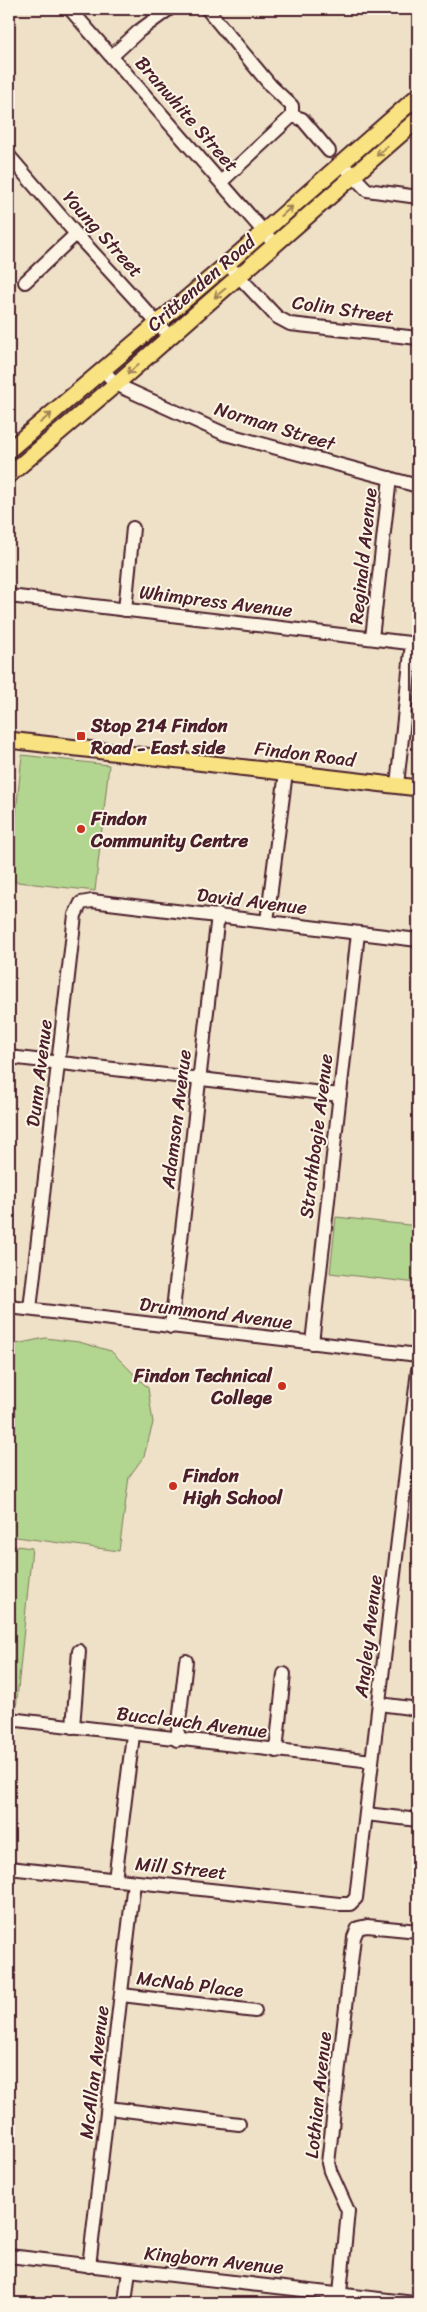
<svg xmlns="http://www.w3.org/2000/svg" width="427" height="2312" font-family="Sriracha,sans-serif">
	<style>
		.green { fill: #b2d58f; stroke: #7e7a5d }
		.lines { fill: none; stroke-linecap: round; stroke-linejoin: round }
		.minor-casing { stroke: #4a1f2b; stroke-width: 16 }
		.major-casing { stroke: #4a1f2b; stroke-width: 19 }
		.minor { stroke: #fcf5e5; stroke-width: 12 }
		.major { stroke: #f8e281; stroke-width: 15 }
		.oneway { stroke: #a18056 }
		.poi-dot { fill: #c8321e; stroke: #fcf5e5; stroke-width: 2 }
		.labels { text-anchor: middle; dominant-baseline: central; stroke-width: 4; stroke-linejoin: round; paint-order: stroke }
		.street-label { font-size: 19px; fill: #4a1f2b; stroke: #fcf5e5 }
		.poi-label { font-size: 19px; font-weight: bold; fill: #4a1f2b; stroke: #fcf5e5; text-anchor: start }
	</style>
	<rect width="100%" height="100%" fill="#eee1c7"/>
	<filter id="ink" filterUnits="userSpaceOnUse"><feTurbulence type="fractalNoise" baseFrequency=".02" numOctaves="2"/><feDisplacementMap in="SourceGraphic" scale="10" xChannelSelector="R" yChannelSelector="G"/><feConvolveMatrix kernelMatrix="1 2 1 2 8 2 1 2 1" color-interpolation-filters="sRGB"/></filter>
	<g filter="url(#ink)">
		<!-- green -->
		<g class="green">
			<path d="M 22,755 L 109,765 L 95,891 L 9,881 Z"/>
			<path d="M 336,1217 L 418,1226 L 417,1283 L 330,1273 Z"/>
			<path d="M 45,1338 L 79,1342 L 111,1351 L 148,1388 L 153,1423 L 144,1456 L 129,1477 L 119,1551 L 9,1536 L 9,1349 L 16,1344 Z"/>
			<path d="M 9,1545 L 32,1548 L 16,1709 L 9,1708 Z"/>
		</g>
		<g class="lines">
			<!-- minor casing -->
			<g class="minor-casing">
				<g id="minor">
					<path d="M 70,9 L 270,239"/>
					<path d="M 207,9 L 271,86 L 292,106 L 292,116 L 221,182"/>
					<path d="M 112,56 L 139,31 L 169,9"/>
					<path d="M 292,116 L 302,119 L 329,151"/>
					<path d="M 9,156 L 76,234 L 170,337"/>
					<path d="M 341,163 L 367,190 L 418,197"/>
					<path d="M 227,264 L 277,317 L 290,324 L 418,338"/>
					<path d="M 25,282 L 76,234"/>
					<path d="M 103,370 L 116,384 L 128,390 L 225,434 L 418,486"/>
					<path d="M 9,596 L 418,644"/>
					<path d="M 125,610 L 133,528"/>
					<path d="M 372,638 L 390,478"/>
					<path d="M 397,785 L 412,643"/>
					<path d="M 267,921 L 286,772"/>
					<path d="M 9,1057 L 340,1095"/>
					<path d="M 9,1307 L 418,1355"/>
					<path d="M 30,1309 L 75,915 L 81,903 L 92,901 L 418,940"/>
					<path d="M 171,1327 L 218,915"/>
					<path d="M 312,1343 L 358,933"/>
					<path d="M 379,1704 L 418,1709"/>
					<path d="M 9,1719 L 372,1761"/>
					<path d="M 73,1727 L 79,1651"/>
					<path d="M 177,1740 L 186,1661"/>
					<path d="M 276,1751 L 284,1674"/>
					<path d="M 366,1814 L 418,1820"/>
					<path d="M 9,1868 L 339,1904 L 350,1904 L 356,1898 L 418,1370"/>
					<path d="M 115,1880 L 133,1735"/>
					<path d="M 122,1995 L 255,2011"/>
					<path d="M 108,2108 L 239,2124"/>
					<path d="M 9,2256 L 414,2303"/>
					<path d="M 89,2266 L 134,1882"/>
					<path d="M 340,2293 L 348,2211 L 330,2171 L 328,2163 L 354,1937 L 358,1928 L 367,1926 L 418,1931"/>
					<path d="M 125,2303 L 129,2270"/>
				</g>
			</g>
			<!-- major casing -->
			<g class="major-casing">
				<g id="major">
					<path d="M 9,450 L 227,264 L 418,96"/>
					<path d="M 9,475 L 116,384 L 418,119"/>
					<path d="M 9,740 L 418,788"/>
				</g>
			</g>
			<!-- minor -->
			<use href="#minor" class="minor"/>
			<!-- major -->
			<use href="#major" class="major"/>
		</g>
		<!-- one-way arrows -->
		<defs><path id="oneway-shaft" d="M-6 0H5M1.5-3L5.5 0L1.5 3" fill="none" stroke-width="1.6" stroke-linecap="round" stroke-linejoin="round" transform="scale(1.25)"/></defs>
		<g class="oneway">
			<use href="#oneway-shaft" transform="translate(382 151) rotate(139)"/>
			<use href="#oneway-shaft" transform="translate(287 211) rotate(-42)"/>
			<use href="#oneway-shaft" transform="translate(220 293) rotate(140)"/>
			<use href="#oneway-shaft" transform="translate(133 369) rotate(138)"/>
			<use href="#oneway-shaft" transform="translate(46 418) rotate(-40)"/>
		</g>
	</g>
	<!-- markers -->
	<g class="poi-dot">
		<rect x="76" y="731" width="10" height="10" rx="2.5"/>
		<circle cx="81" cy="829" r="5"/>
		<circle cx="282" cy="1386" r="5"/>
		<circle cx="173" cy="1486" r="5"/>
	</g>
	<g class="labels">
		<!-- street labels -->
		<g class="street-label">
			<text transform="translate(187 114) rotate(49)">Branwhite Street</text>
			<text transform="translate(103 234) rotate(48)">Young Street</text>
			<text transform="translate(201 283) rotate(-41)">Crittenden Road</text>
			<text transform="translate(343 309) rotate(8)">Colin Street</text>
			<text transform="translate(275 426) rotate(17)">Norman Street</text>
			<text transform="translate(363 556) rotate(-84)">Reginald Avenue</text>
			<text transform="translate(216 601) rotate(7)">Whimpress Avenue</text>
			<text transform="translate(305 754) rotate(7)">Findon Road</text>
			<text transform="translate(252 901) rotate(7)">David Avenue</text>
			<text transform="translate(39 1073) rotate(-83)">Dunn Avenue</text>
			<text transform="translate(176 1119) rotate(-83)">Adamson Avenue</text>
			<text transform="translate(316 1136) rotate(-83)">Strathbogie Avenue</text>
			<text transform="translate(216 1313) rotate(7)">Drummond Avenue</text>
			<text transform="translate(368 1636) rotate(-83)">Angley Avenue</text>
			<text transform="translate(192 1722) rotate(7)">Buccleuch Avenue</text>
			<text transform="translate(181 1868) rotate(6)">Mill Street</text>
			<text transform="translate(190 1984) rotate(7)">McNab Place</text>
			<text transform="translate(94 2072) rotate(-83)">McAllan Avenue</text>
			<text transform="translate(318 2095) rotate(-84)">Lothian Avenue</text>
			<text transform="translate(214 2260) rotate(6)">Kingborn Avenue</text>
		</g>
		<!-- poi labels -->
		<g class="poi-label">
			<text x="91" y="725">Stop 214 Findon<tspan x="91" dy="22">Road - East side</tspan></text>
			<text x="91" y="818">Findon<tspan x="91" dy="22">Community Centre</tspan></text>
			<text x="272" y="1375" text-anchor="end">Findon Technical<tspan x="272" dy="22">College</tspan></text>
			<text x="183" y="1475">Findon<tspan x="183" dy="22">High School</tspan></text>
		</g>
	</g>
	<!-- margin -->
	<rect width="427" height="2312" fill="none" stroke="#fcf5e5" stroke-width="30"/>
	<rect x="15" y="15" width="397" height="2282" fill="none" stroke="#4a1f2b" stroke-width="2" filter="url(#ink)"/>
</svg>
